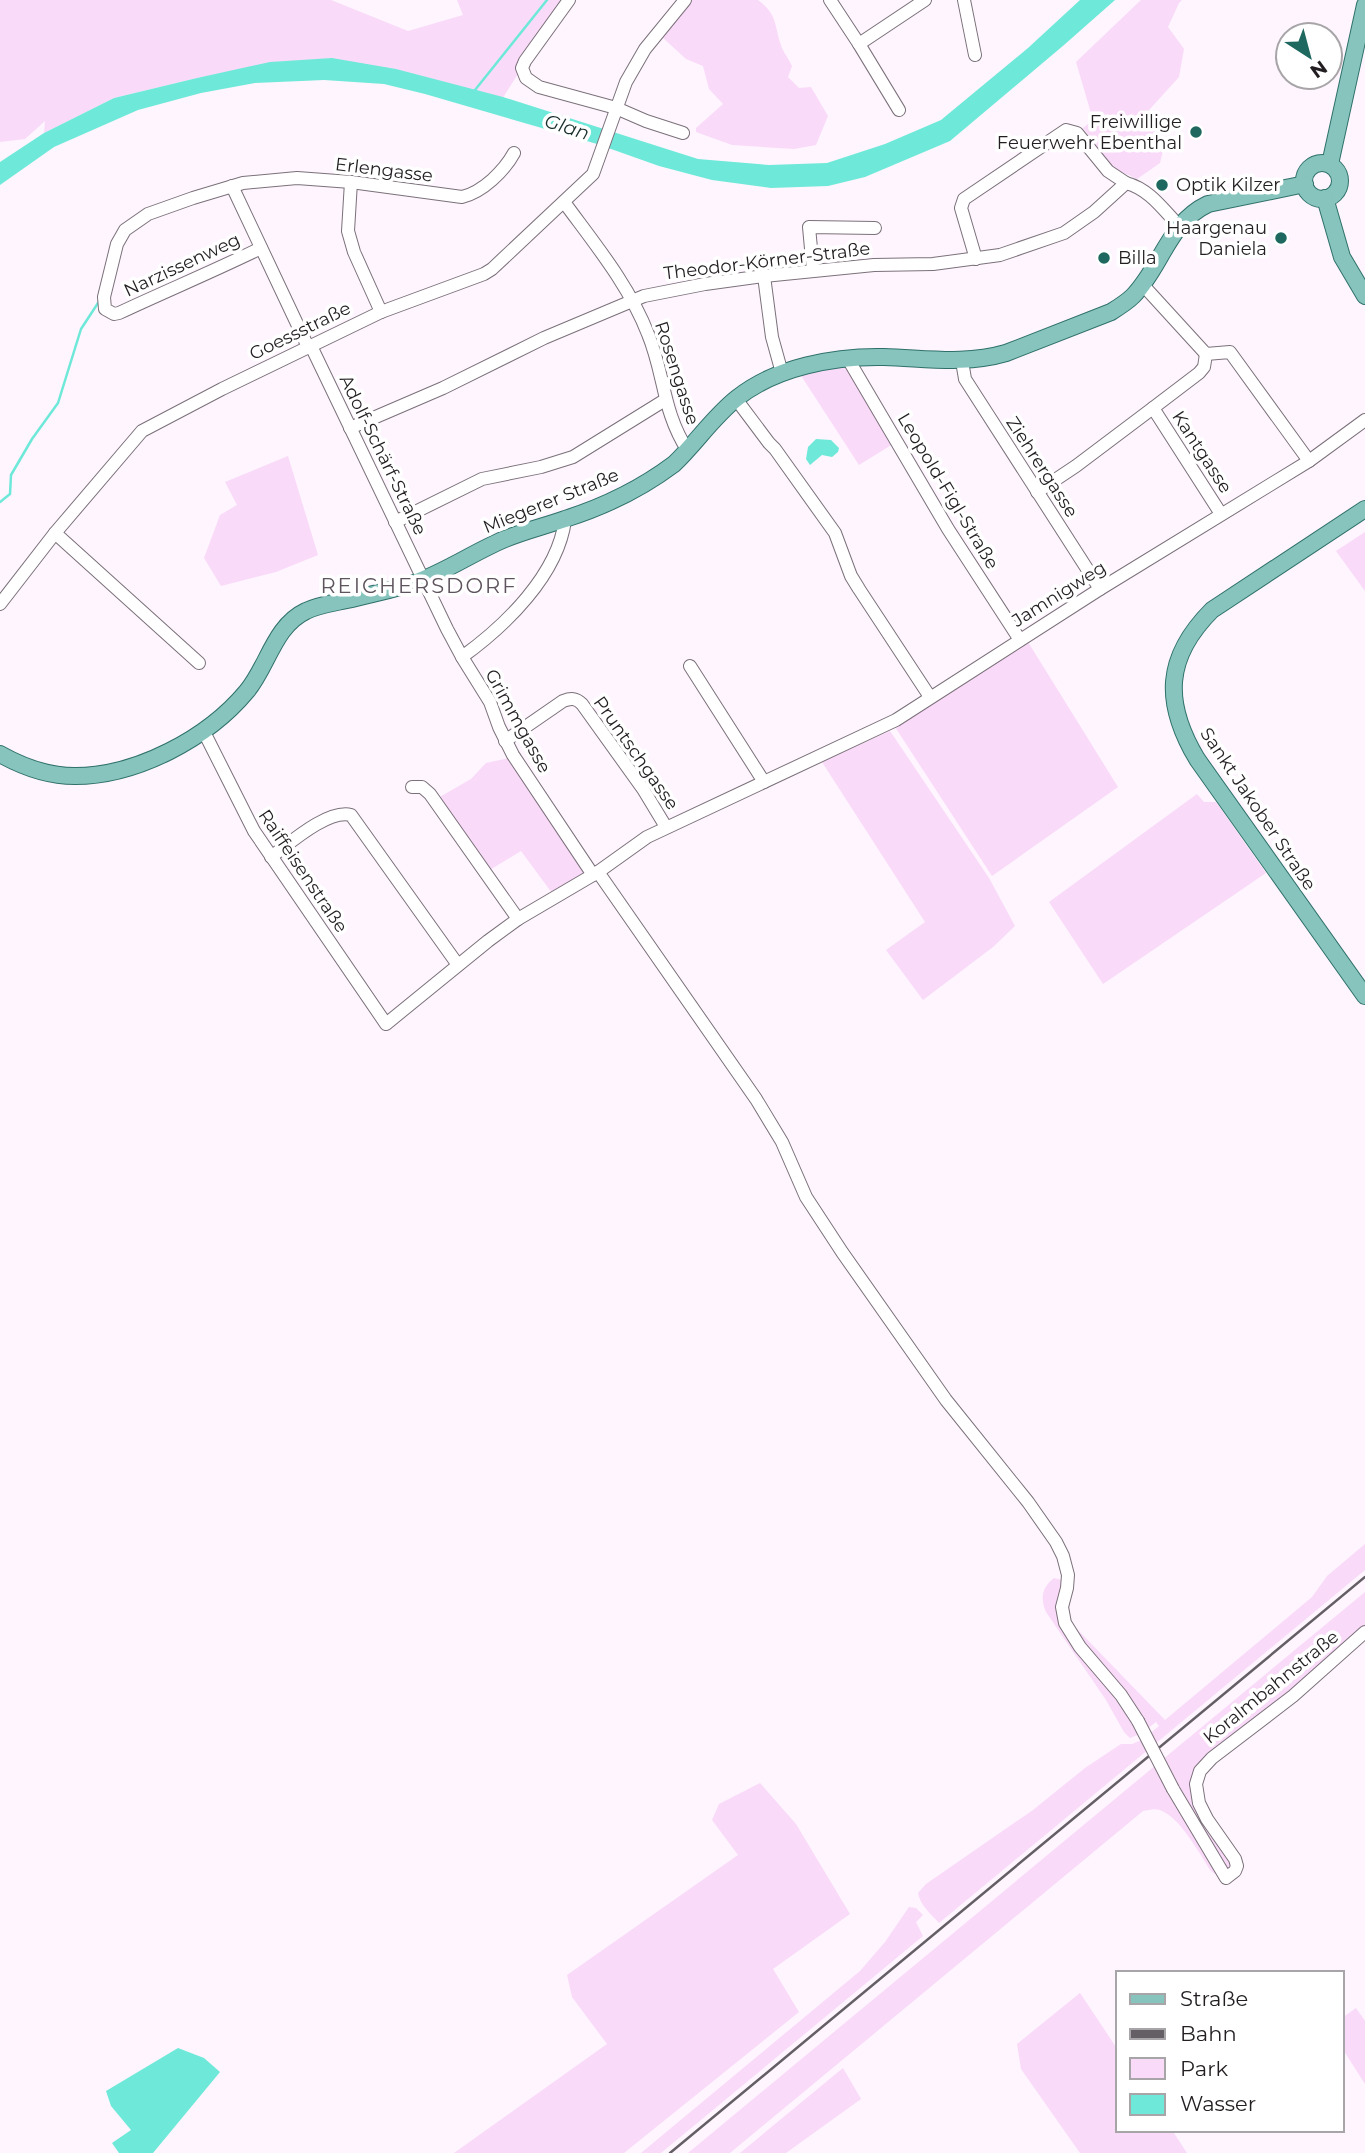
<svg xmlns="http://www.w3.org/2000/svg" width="1365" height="2153" font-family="Montserrat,sans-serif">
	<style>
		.green { fill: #fadaf9 }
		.water { fill: #6ee9d9 }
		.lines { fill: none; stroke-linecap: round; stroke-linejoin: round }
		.stream { stroke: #6ee9d9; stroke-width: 2.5 }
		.minor-casing { stroke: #7b717a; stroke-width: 14 }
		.major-casing { stroke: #2f716a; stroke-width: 18 }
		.minor { stroke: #fff; stroke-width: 12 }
		.major { stroke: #86c4bd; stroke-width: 16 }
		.rail { stroke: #645f64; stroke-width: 2.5 }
		.minor-bridge-casing { stroke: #7b717a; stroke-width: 14; stroke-linecap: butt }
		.minor-bridge { stroke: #fff; stroke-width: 12 }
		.poi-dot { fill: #1f6860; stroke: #fff; stroke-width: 2.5 }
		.labels { text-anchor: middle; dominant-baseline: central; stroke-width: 7; stroke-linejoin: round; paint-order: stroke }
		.poi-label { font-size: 18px; fill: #221e22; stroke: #fff; text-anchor: end }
		.street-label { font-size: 18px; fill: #221e22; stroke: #fff }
		.water-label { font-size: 19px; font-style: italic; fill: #182e2b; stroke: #fff }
		.quarter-label { font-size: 21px; letter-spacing: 2px; fill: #5e545d; stroke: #fff }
	</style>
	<rect width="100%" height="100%" fill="#fef5fe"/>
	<!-- green -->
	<g class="green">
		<path d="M 0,0 L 331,0 L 408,31 L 463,15 L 457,0 L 564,0 L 501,101 L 431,84 L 252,67 L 197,78 L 114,98 L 44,133 L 45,121 L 25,139 L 0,142 Z"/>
		<path d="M 692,0 L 758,0 C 778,15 774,25 781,45 C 783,52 789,59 792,66 L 788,77 L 799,88 L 811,87 L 828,116 L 816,145 L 794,149 L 732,145 L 696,132 L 696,128 L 723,104 L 709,89 L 703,66 L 686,59 L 662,37 Z"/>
		<path d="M 1141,0 L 1182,0 L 1179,3 L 1168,27 L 1184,49 L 1179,77 L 1149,110 L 1165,142 L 1160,163 L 1137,179 L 1113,168 L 1083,128 L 1093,120 L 1076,62 Z"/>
		<path d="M 847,365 L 893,444 L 859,465 L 800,374 Z"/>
		<path d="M 288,456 L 318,555 L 276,572 L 221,586 L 204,558 L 220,515 L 237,505 L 225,482 Z"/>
		<path d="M 1365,532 L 1365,591 L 1336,551 Z"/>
		<path d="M 1028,642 L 1118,787 L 992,876 L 895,727 Z"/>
		<path d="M 890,731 L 989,878 L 1015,926 L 993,947 L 923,1000 L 886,950 L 925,922 L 822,762 Z"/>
		<path d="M 509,758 L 583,868 L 583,876 L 552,893 L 521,851 L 488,871 L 438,798 L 471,779 L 486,763 Z"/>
		<path d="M 1197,794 L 1204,802 L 1216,802 L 1266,873 L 1103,984 L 1049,902 Z"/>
		<path d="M 1365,1544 L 1365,1570 L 939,1923 C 931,1914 920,1905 918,1893 L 926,1884 L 1033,1810 L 1085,1768 L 1121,1744 L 1132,1744 L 1142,1740 L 1159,1726 L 1156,1722 L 1147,1729 L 1066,1622 L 1066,1550 C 1070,1558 1074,1567 1073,1577 C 1072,1595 1065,1609 1074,1626 L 1165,1720 L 1312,1597 L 1327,1576 Z"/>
		<path d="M 1054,1578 L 1062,1580 L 1060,1605 L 1116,1692 L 1140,1734 L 1130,1738 L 1124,1732 L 1106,1700 L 1046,1612 C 1040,1598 1042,1587 1054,1578 Z"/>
		<path d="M 1365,1592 L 1365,1629 L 1193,1780 L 1232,1864 L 1228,1870 L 1162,1760 Z"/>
		<path d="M 1156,1765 L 1218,1873 L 1215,1874 L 1211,1871 C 1199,1853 1180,1817 1160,1810 C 1154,1808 1149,1810 1143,1811 L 730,2153 L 688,2153 Z"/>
		<path d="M 760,1783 L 796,1824 L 850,1914 L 773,1969 L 799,2012 L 624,2153 L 454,2153 L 607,2044 L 572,1997 L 567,1975 L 738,1855 L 712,1820 L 719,1804 Z"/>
		<path d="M 909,1907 L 916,1908 L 923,1915 L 916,1922 L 923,1936 L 661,2153 L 641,2153 L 860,1971 L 885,1942 Z"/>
		<path d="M 1080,1993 L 1118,2050 L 1118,2130 L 1172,2130 L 1187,2153 L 1080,2153 L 1021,2069 L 1017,2044 Z"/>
		<path d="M 1356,2008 L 1365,2021 L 1365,2084 L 1342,2048 L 1342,2018 Z"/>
		<path d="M 843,2068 L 861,2099 L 786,2153 L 740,2153 Z"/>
	</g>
	<!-- water -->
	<g class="water">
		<path d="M 1080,0 L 1115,0 L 1064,45 L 950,141 L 865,177 L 828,186 L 771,188 L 712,180 L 659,166 L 597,144 L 425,94 L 384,84 L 324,80 L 255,83 L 201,93 L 138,110 L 54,147 L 0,185 L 0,162 L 44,133 L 114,98 L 197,78 L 270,62 L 332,58 L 396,69 L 503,97 L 698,159 L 769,165 L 827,163 L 885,144 L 941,120 L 1028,48 Z"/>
		<path d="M 816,439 L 831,440 L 839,448 L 838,452 L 832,457 L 822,455 L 810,465 L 806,459 L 808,447 Z"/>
		<path d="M 178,2048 L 204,2058 L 220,2072 L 153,2153 L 119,2153 L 112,2143 L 131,2130 L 111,2106 L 106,2091 Z"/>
	</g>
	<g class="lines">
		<!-- stream -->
		<g class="stream">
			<path d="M 475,90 L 547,0"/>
			<path d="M 0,502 L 10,494 L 11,475 L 32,439 L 58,403 L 81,329 L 100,300"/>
		</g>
		<!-- minor casing -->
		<g class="minor-casing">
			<g id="minor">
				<path d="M 569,0 L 525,61 L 522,68 L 526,78 L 539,87 L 616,108 L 646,121 L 683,133"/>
				<path d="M 830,0 L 859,44"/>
				<path d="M 964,0 L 975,55"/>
				<path d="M 899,110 L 859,44 L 925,0"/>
				<path d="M 351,182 L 348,231 L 354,252 L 381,312"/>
				<path d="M 232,186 L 308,347"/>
				<path d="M 564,202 C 594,243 629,285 648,334 C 665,375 662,411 688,451"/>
				<path d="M 261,248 C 214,271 166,291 119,313 L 114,314 L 105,309 L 104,297 L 117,244 L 125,230 L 148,214 L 193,198 L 243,183 L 297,178 L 351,182 L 462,197 C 483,192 504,171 514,153"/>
				<path d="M 976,259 L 961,208 L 964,199 L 1066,130 L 1077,133 L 1108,171 L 1126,183"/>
				<path d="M 813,270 L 809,227 L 875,228"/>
				<path d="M 764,276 L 772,337 L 782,373"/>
				<path d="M 1142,284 L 1206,354 L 1230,352 L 1309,461"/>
				<path d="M 311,346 L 447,629 L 462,657 L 490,702 L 499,727 L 513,755 L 593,875"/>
				<path d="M 1206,354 L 1204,367 L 1199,373 L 1153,408 L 1221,514"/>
				<path d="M 848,359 L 948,529 L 1020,640"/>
				<path d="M 962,361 L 965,379 L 1100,589"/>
				<path d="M 736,399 L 769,443 L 775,449 L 835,533 L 851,576 L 859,589 L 930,697"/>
				<path d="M 350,428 L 443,388 L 544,338 L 644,296 L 705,284 L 764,276 L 874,265 L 933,264 L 1000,255 L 1064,233 L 1094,212 L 1126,183 C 1149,189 1162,208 1179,226"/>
				<path d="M 1037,492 L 1076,466 L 1153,408"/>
				<path d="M 395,522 L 482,479 L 541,467 L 573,457 L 665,400"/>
				<path d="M 55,533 L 199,663"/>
				<path d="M 0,604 L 55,533 L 142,431 L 222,389 L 381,312 L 484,274 L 492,269 L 593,174 L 626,82 L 645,49 L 685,0"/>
				<path d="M 462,657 C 505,626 558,575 565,520"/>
				<path d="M 690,666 L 764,782"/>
				<path d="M 203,730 L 254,831 L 386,1024 L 488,941 L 518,919 L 598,872 L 647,837 L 896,720 L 1100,589 L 1309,461 L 1365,420"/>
				<path d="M 505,741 L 563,701 C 571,698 576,698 582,704 L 643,789 L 666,827"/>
				<path d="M 412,787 L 422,787 L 430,794 L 518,919"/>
				<path d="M 271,857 C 290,843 328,809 351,815 L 458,965"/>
				<path d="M 598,872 L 756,1099 L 782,1142 L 806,1197 L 842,1252 L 946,1400 L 1028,1502 L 1056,1542 L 1063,1556 L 1068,1575 L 1067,1588 L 1062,1607 L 1065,1623 L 1080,1647 L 1121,1695 L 1138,1721"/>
				<path d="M 1173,1789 L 1226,1878 L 1235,1871 L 1237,1866 L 1235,1859 L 1207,1819 L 1199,1803 L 1196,1784 L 1200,1771 L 1212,1758 L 1293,1696 L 1365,1632"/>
			</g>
		</g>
		<!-- major casing -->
		<g class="major-casing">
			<g id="major">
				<circle cx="1322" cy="181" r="18"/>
				<path d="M 1330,164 L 1365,5"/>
				<path d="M 1325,198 L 1342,257 L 1365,296"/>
				<path d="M 1365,509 L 1212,610 C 1165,657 1163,702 1197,759 L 1365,996"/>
				<path d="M 0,754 C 23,767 49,776 75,776 C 137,776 208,738 247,691 C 268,666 274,626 306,611 C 318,605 333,603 347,600 C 369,595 392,590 414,583 C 445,572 474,552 505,539 C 524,531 545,526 565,519 C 603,507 642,488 674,464 C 696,443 713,417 737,398 C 776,367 834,356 884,357 C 925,358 965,365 1006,353 L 1111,312 C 1119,307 1127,302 1133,296 C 1162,266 1168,223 1208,204 L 1305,184"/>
			</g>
		</g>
		<!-- minor -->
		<use href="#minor" class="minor"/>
		<!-- major -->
		<use href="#major" class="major"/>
		<!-- rail -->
		<path class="rail" d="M 670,2153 L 1365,1577"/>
		<!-- minor-bridge casing -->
		<g class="minor-bridge-casing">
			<path id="minor-bridge" d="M 1138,1721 L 1173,1789"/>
		</g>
		<!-- minor-bridge -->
		<use href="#minor-bridge" class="minor-bridge"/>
	</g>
	<!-- markers -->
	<g class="poi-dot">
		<circle cx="1196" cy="132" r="7"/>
		<circle cx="1162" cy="185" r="7"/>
		<circle cx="1281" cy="238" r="7"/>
		<circle cx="1104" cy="258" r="7"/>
	</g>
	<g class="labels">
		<!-- poi labels -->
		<g class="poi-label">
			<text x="1182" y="122">Freiwillige<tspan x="1182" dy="21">Feuerwehr Ebenthal</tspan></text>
			<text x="1176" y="185" text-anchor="start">Optik Kilzer</text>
			<text x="1267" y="228">Haargenau<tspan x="1267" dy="21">Daniela</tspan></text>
			<text x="1118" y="258" text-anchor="start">Billa</text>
		</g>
		<!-- street labels -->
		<g class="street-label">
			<text transform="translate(384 170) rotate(7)">Erlengasse</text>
			<text transform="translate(767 261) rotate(-7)">Theodor-Körner-Straße</text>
			<text transform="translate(182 265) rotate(-25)">Narzissenweg</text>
			<text transform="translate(300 331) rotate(-26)">Goessstraße</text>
			<text transform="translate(677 373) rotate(72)">Rosengasse</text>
			<text transform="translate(1202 452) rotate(57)">Kantgasse</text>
			<text transform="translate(383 455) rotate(64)">Adolf-Schärf-Straße</text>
			<text transform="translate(1042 467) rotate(57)">Ziehrergasse</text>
			<text transform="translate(948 491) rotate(59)">Leopold-Figl-Straße</text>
			<text transform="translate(551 501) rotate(-22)">Miegerer Straße</text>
			<text transform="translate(1059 594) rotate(-32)">Jamnigweg</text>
			<text transform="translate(518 721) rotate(61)">Grimmgasse</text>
			<text transform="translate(636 753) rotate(55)">Pruntschgasse</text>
			<text transform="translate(1258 809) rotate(56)">Sankt Jakober Straße</text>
			<text transform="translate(303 871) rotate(56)">Raiffeisenstraße</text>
			<text transform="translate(1271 1687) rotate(-39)">Koralmbahnstraße</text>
		</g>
		<!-- water labels -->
		<g class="water-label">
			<text transform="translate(567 127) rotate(18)">Glan</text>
		</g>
		<!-- quarter labels -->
		<g class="quarter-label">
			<text x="419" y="585">REICHERSDORF</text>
		</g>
	</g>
	<!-- legend -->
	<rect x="1116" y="1971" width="228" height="161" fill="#ffffff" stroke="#a7a5a7" stroke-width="2"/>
	<rect x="1130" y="1994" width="35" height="10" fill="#86c4bd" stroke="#a7a5a7" stroke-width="2"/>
	<text x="1180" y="2006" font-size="21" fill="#221e22">Straße</text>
	<rect x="1130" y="2029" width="35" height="10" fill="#645f64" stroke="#a7a5a7" stroke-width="2"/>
	<text x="1180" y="2041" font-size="21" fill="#221e22">Bahn</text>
	<rect x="1130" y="2058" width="35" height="21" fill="#fadaf9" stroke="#a7a5a7" stroke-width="2"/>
	<text x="1180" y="2076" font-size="21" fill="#221e22">Park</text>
	<rect x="1130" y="2094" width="35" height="21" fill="#6ee9d9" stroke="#a7a5a7" stroke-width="2"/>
	<text x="1180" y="2111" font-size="21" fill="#221e22">Wasser</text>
	<!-- north arrow -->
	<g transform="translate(1309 56) rotate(144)"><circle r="33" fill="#ffffff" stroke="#a7a5a7" stroke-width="2"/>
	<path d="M0-5L12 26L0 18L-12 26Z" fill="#1f6860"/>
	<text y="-10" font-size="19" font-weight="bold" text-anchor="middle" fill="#221e22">N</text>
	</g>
</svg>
